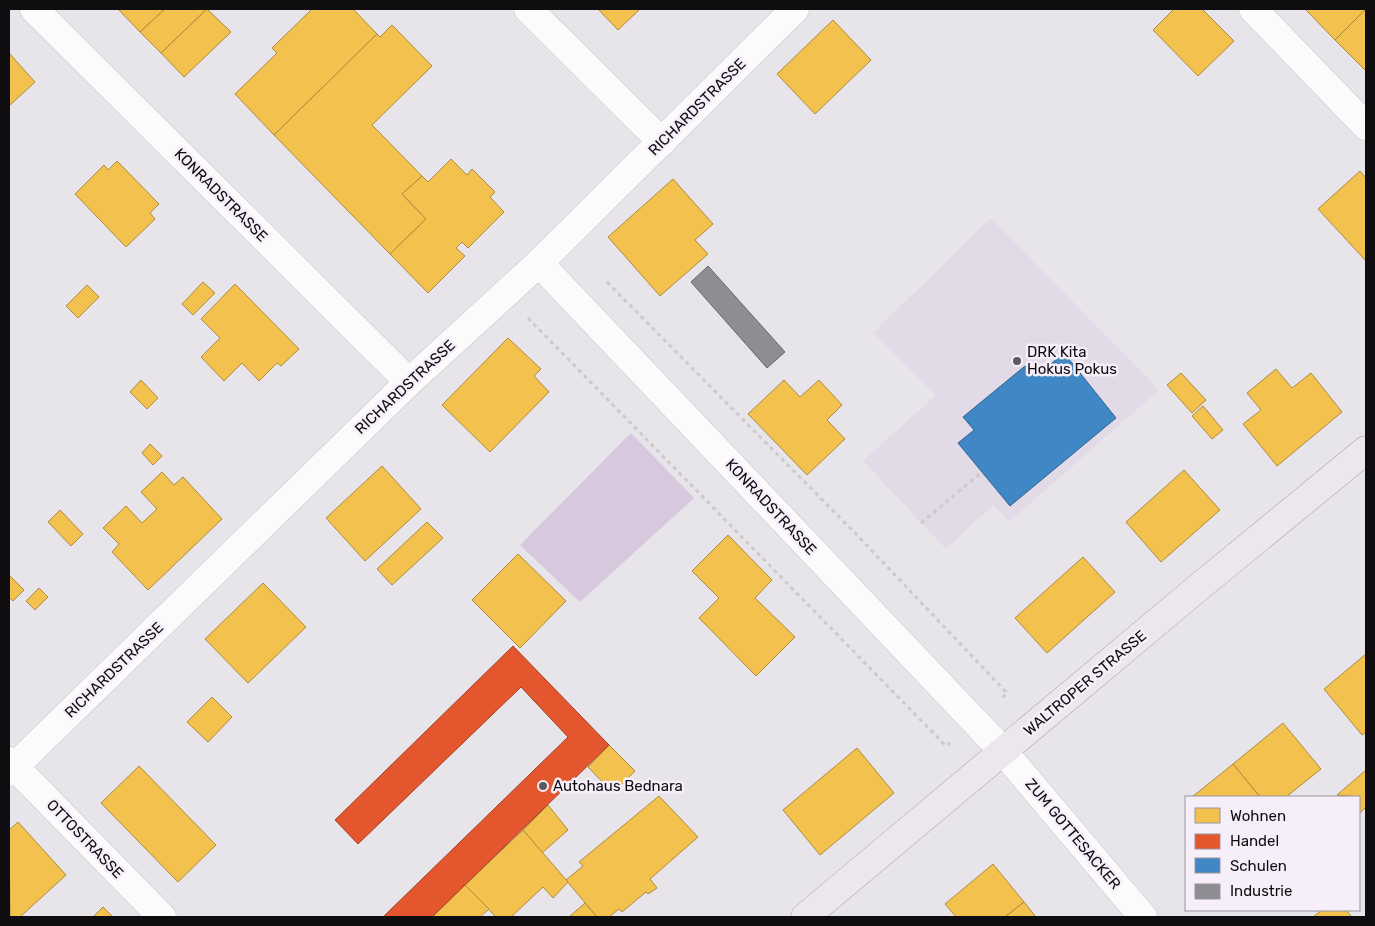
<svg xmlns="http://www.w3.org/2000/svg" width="1375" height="926" font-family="Rubik,sans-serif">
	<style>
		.built { fill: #e2dae7 }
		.green { fill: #d7c8de }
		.homes { fill: #f2c14e; stroke: #ae8b3c }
		.shops { fill: #e4572e; stroke: #a44125 }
		.schools { fill: #3f88c5; stroke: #31638f }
		.industry { fill: #8d8d92; stroke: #68676b }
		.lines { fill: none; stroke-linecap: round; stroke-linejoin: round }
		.minor-casing { stroke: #c6c3c7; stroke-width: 29 }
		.major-casing { stroke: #aaa1ae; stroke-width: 29 }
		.path { stroke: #cbcbcb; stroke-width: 3; stroke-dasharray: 4 4; stroke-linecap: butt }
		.minor { stroke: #fcfbfc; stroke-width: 28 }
		.major { stroke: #ebe7ed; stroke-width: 28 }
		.poi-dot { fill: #5c595d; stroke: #f6effa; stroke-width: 2 }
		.labels { text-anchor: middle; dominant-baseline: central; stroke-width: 5; stroke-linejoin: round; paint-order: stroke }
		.street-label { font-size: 15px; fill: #100d11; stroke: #f6effa }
		.poi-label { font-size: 15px; fill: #100d11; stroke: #f6effa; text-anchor: start }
	</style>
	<rect width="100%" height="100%" fill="#e8e5ea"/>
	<!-- built -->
	<path class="built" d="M 991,218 L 1159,390 L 1009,522 L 993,505 L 946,549 L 863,461 L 936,395 L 873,333 Z"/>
	<!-- green -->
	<path class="green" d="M 631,433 L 694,498 L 580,602 L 520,545 Z"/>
	<!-- homes -->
	<g class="homes">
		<path d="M 118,9 L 165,9 L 140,32 Z"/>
		<path d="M 165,9 L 207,9 L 161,53 L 140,32 Z"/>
		<path d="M 207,9 L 231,32 L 184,77 L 161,53 Z"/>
		<path d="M 312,9 L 353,9 L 377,34 L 274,135 L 235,94 L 277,53 L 272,48 Z"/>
		<path d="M 598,9 L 640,9 L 618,30 Z"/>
		<path d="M 1174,9 L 1202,9 L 1234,41 L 1198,76 L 1153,30 Z"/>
		<path d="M 1305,9 L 1366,9 L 1335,40 Z"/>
		<path d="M 1366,9 L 1366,71 L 1335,40 Z"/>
		<path d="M 833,20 L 871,60 L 815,114 L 777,74 Z"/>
		<path d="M 392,25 L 432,66 L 372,125 L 422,176 L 402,194 L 426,219 L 390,254 L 274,135 L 377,34 L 380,37 Z"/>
		<path d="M 9,53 L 35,82 L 9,106 Z"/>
		<path d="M 451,159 L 467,175 L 472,169 L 495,192 L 490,197 L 504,212 L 468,248 L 462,242 L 456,248 L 465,256 L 428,293 L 390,254 L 426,219 L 402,194 L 422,176 L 428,182 Z"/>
		<path d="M 117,161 L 159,204 L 150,213 L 155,219 L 126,247 L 75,194 L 104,165 L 108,170 Z"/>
		<path d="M 1360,171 L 1366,178 L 1366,261 L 1318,209 Z"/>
		<path d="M 673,179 L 713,224 L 695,240 L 708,254 L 660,296 L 608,237 Z"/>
		<path d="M 203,282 L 215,293 L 193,315 L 182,304 Z"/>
		<path d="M 235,284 L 299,349 L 281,366 L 277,363 L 259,381 L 242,363 L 224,381 L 201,357 L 220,338 L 201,319 Z"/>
		<path d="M 87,285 L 99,297 L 78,318 L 66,306 Z"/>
		<path d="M 508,338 L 541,369 L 534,376 L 549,392 L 490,452 L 442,405 Z"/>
		<path d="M 1276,369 L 1292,388 L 1311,373 L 1342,412 L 1277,466 L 1243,424 L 1261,410 L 1247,393 Z"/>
		<path d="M 1181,373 L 1206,400 L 1192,413 L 1167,385 Z"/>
		<path d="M 141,380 L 158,398 L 147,409 L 130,392 Z"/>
		<path d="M 784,380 L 800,397 L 819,380 L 842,405 L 827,420 L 845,439 L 807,475 L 748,414 Z"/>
		<path d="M 1203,406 L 1223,430 L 1212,439 L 1192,416 Z"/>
		<path d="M 150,444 L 162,456 L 153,465 L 142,453 Z"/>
		<path d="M 382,466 L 421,509 L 365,561 L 326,518 Z"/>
		<path d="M 1184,470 L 1220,510 L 1161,562 L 1126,522 Z"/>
		<path d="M 162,472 L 174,485 L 183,477 L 222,519 L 148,590 L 112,552 L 119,544 L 103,528 L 126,506 L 142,523 L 157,509 L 141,492 Z"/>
		<path d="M 60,510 L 83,534 L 71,546 L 48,522 Z"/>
		<path d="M 427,522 L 443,538 L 392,585 L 377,569 Z"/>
		<path d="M 728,535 L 772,580 L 755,598 L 795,637 L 756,676 L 699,618 L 719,598 L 692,571 Z"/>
		<path d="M 518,554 L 566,601 L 520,648 L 472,600 Z"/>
		<path d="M 1083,557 L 1115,592 L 1047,653 L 1015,618 Z"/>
		<path d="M 9,575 L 24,590 L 13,601 L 9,597 Z"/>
		<path d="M 263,583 L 306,627 L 248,683 L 205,639 Z"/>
		<path d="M 39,588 L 48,597 L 35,610 L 26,601 Z"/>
		<path d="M 1366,654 L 1366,732 L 1362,735 L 1324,689 Z"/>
		<path d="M 212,697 L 232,717 L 208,742 L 187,722 Z"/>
		<path d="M 1283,723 L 1321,769 L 1286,797 L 1260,797 L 1233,764 Z"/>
		<path d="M 609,745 L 635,771 L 613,793 L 588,767 Z"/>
		<path d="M 857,748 L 894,793 L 820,855 L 783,810 Z"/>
		<path d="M 1233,764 L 1260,797 L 1192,797 Z"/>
		<path d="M 139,766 L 216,845 L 178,882 L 101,803 Z"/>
		<path d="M 1366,770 L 1366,807 L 1359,814 L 1359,797 L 1337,795 Z"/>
		<path d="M 659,796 L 698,837 L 650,879 L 657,888 L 648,894 L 646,892 L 622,912 L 619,909 L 609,917 L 597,917 L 566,880 L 583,866 L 579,862 Z"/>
		<path d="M 548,805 L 568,830 L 542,853 L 523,830 Z"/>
		<path d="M 18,822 L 66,875 L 20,917 L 10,917 L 9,830 Z"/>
		<path d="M 523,830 L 568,882 L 553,898 L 543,887 L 511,917 L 496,917 L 465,885 Z"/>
		<path d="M 993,864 L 1024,902 L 1005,917 L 956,917 L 945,904 Z"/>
		<path d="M 465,885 L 489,909 L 480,917 L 432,917 Z"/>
		<path d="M 1024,902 L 1036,917 L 1005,917 Z"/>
		<path d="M 585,903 L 597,917 L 569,917 Z"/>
		<path d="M 103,907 L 113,917 L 93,917 Z"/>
		<path d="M 1322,910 L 1346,910 L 1352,917 L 1313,917 Z"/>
	</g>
	<!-- shops -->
	<path class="shops" d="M 513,646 L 609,745 L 432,917 L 383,917 L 568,737 L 521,687 L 358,844 L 335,820 Z"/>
	<!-- schools -->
	<path class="schools" d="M 1064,353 L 1116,418 L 1010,506 L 958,443 L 974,430 L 963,417 L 1025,366 L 1035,377 Z"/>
	<!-- industry -->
	<path class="industry" d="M 708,266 L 785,352 L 767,368 L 691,282 Z"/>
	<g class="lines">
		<!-- minor casing -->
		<g class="minor-casing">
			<g id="minor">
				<path d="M 34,9 L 409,382"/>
				<path d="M 528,9 L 662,142"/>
				<path d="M 1253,9 L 1366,126"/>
				<path d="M 539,263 L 1003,751 L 1143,917"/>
				<path d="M 9,761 L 162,917"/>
				<path d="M 9,772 L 409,382 L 539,263 L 795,9"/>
			</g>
		</g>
		<!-- major casing -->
		<g class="major-casing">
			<path id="major" d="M 805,917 L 1199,587 L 1366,450"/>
		</g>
		<!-- path -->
		<g class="path">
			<path d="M 607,282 L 857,535 L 1007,693 L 1000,700"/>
			<path d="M 528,318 L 946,746 L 950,743"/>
			<path d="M 921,523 L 982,472"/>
		</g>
		<!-- minor -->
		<use href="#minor" class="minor"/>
		<!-- major -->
		<use href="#major" class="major"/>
	</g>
	<!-- markers -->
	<g class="poi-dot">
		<circle cx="1017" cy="361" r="5"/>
		<circle cx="543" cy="786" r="5"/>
	</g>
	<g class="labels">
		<!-- street labels -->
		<g class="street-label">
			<text transform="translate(697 107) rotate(-45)">RICHARDSTRASSE</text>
			<text transform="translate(221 195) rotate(45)">KONRADSTRASSE</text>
			<text transform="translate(405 387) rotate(-43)">RICHARDSTRASSE</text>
			<text transform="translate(771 507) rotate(47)">KONRADSTRASSE</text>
			<text transform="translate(114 670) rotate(-44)">RICHARDSTRASSE</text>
			<text transform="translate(1085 683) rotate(-40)">WALTROPER STRASSE</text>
			<text transform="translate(1073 834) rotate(50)">ZUM GOTTESACKER</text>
			<text transform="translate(85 839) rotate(46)">OTTOSTRASSE</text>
		</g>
		<!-- poi labels -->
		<g class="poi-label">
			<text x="1027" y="352">DRK Kita<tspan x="1027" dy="17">Hokus Pokus</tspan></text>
			<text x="553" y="786">Autohaus Bednara</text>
		</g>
	</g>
	<!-- border -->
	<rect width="1375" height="926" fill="none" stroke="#100d11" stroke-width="20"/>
	<!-- legend -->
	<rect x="1185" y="796" width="175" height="115" fill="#f6effa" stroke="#9a959d"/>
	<rect x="1195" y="808" width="25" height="15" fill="#f2c14e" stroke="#9a959d"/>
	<text x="1230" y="821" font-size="15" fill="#100d11">Wohnen</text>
	<rect x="1195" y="834" width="25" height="15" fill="#e4572e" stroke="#9a959d"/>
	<text x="1230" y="846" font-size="15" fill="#100d11">Handel</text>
	<rect x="1195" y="858" width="25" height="15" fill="#3f88c5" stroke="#9a959d"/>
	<text x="1230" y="871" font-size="15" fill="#100d11">Schulen</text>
	<rect x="1195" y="884" width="25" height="15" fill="#8d8d92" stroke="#9a959d"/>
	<text x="1230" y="896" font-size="15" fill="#100d11">Industrie</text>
</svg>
